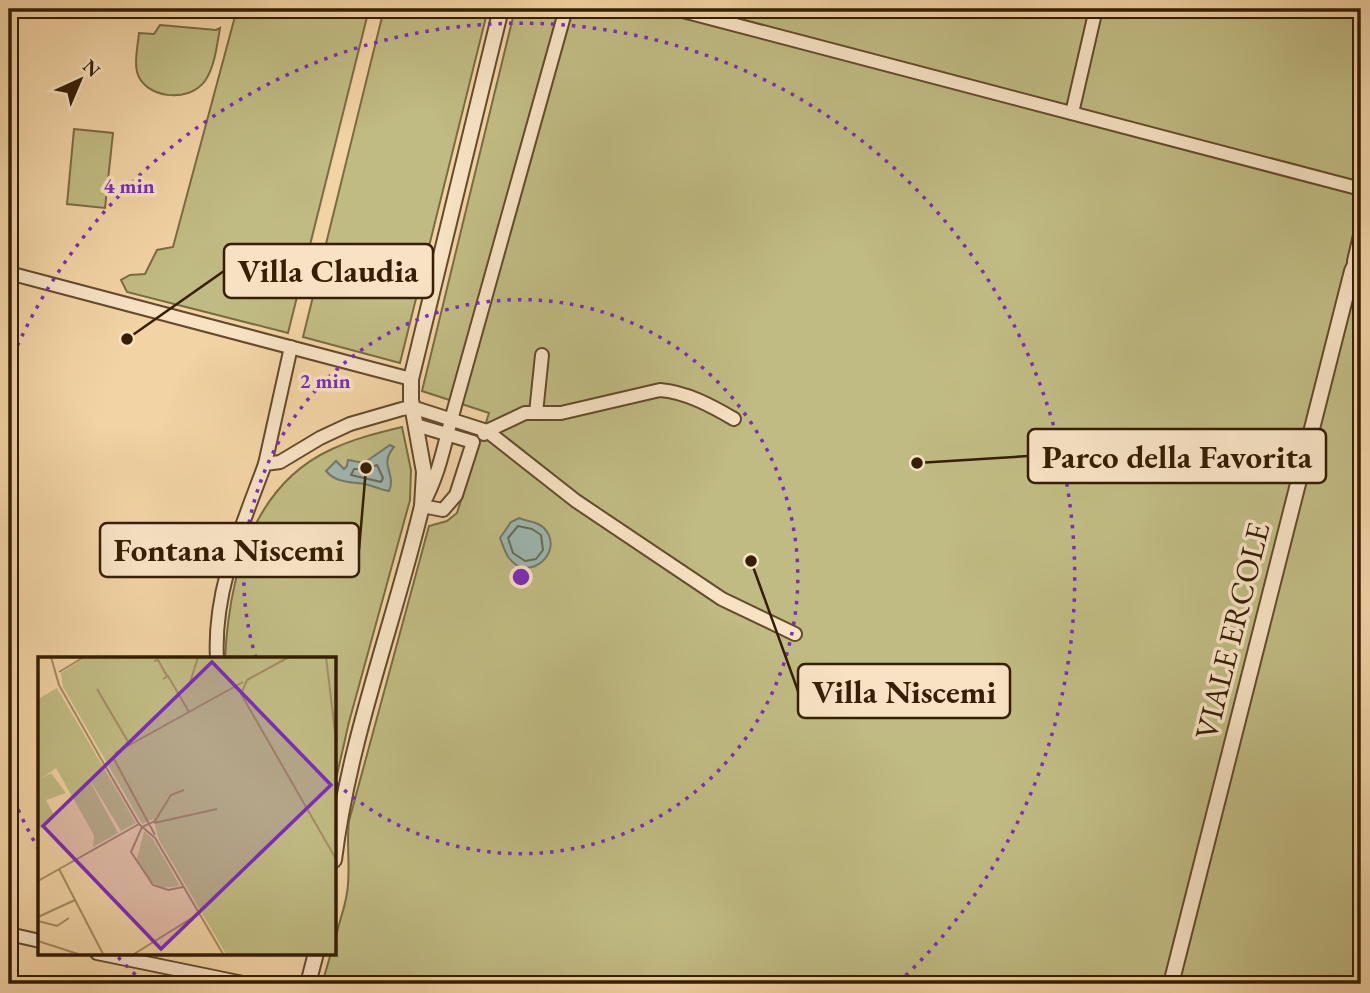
<svg xmlns="http://www.w3.org/2000/svg" width="1370" height="993" font-family="'EB Garamond',serif">
	<style>
		.green { fill: #c0bb82; stroke: #7a6c42; stroke-width: 2 }
		.water { fill: #9db6af; stroke: #73796a; stroke-width: 2 }
		.lines { fill: none; stroke-linecap: round; stroke-linejoin: round }
		.shore { stroke: #696a59; stroke-width: 2 }
		.minor-casing { stroke: #644b2b; stroke-width: 16 }
		.tertiary-casing { stroke: #644b2b; stroke-width: 18 }
		.minor { stroke: #f7e2c4; stroke-width: 12 }
		.tertiary { stroke: #f7e2c4; stroke-width: 14 }
		.ring { fill: none; stroke: #7b2cbf; stroke-width: 3.5; stroke-dasharray: 3.5 7 }
		.labels { text-anchor: middle; dominant-baseline: central; stroke-width: 7; stroke-linejoin: round; paint-order: stroke }
		.street-label { font-size: 32px; fill: #351e03; stroke: #f7e2c4 }
		.inset-road { fill: none; stroke: #a68b64; stroke-width: 2 }
		.view { fill: #7b2cbf; fill-opacity: 0.15; stroke: #7b2cbf; stroke-width: 3.5 }
		.inset-edge { fill: none; stroke: #351e03; stroke-width: 3.5 }
		.centre { fill: #7b2cbf; stroke: #f7e2c4; stroke-width: 3.5 }
		.ring-label { font-size: 21px; text-anchor: middle; font-weight: bold; fill: #7b2cbf; stroke: #f7e2c4; stroke-width: 7; stroke-linejoin: round; paint-order: stroke }
		.leader { fill: none; stroke: #351e03; stroke-width: 2.5 }
		.callout-dot { fill: #351e03; stroke: #f7e2c4; stroke-width: 2.5 }
		.callout { fill: #f7e2c4; stroke: #351e03; stroke-width: 2.5 }
		.callout-label { font-size: 33px; text-anchor: middle; font-weight: bold; fill: #351e03 }
	</style>
	<rect width="100%" height="100%" fill="#f2d3a4"/>
	<filter id="stains"><feTurbulence type="fractalNoise" baseFrequency=".00286" numOctaves="4"/><feColorMatrix values="0 0 0 0 .2 0 0 0 0 .09 0 0 0 0 .02 0 0 0 .5 -.17"/></filter>
	<radialGradient id="worn" r=".72"><stop offset=".6" stop-color="#630" stop-opacity="0"/><stop offset="1" stop-color="#630" stop-opacity=".3"/></radialGradient>
	<!-- green -->
	<g class="green">
		<path d="M 237,9 L 369,9 L 288,333 L 127,292 L 121,280 L 130,275 L 145,274 L 157,250 L 173,247 Z"/>
		<path d="M 384,9 L 488,9 L 400,363 L 303,337 Z"/>
		<path d="M 515,9 L 1361,9 L 1361,984 L 322,984 L 331,953 L 334,953 C 334,932 344,914 347,893 C 351,869 346,845 349,821 L 429,526 L 447,521 L 457,513 L 489,413 L 422,391 Z"/>
		<path d="M 160,25 L 216,30 L 220,28 C 217,45 215,66 205,81 C 188,104 144,98 137,72 C 134,60 138,45 139,33 L 154,34 Z"/>
		<path d="M 74,129 L 113,133 L 105,208 L 67,204 Z"/>
		<path d="M 402,427 L 411,470 L 410,500 L 349,722 L 334,788 L 334,659 L 225,659 C 229,579 251,487 330,450 C 353,439 377,433 402,427 Z"/>
	</g>
	<!-- water -->
	<g class="water">
		<path d="M 390,445 L 394,447 C 378,465 397,474 389,491 C 381,490 373,486 365,484 C 351,482 336,483 326,471 L 336,461 L 344,469 L 347,466 L 348,460 L 364,463 Z"/>
		<path d="M 519,518 C 528,522 537,521 544,528 C 566,552 528,584 509,558 C 505,553 503,545 500,538 L 511,522 Z"/>
	</g>
	<g class="lines">
		<!-- shore -->
		<g class="shore">
			<path d="M 377,465 L 383,478 L 381,482 L 351,475 L 354,469 L 365,469 Z"/>
			<path d="M 518,526 L 532,529 L 541,535 L 543,550 L 536,559 L 525,561 L 513,553 L 508,538 Z"/>
		</g>
		<!-- minor casing -->
		<g class="minor-casing">
			<g id="minor">
				<path d="M 675,9 L 1361,189"/>
				<path d="M 1156,9 L 1158,9"/>
				<path d="M 1072,113 L 1096,9"/>
				<path d="M 1354,261 L 1361,231"/>
				<path d="M 9,273 L 411,379"/>
				<path d="M 536,413 L 542,355"/>
				<path d="M 416,425 L 473,442 L 456,495 L 443,510 L 422,506 C 438,477 443,451 451,420 L 566,9"/>
				<path d="M 484,434 L 487,431 L 576,501 L 722,599 L 795,634"/>
				<path d="M 265,464 L 291,347"/>
				<path d="M 217,659 C 213,590 242,527 265,464 L 280,462 L 320,438 L 350,424 L 402,409 L 412,407 L 487,431 L 525,413 L 561,413 L 660,390 C 686,392 712,406 734,419"/>
				<path d="M 9,934 L 40,941"/>
				<path d="M 97,953 L 248,984"/>
			</g>
		</g>
		<!-- tertiary casing -->
		<g class="tertiary-casing">
			<g id="tertiary">
				<path d="M 334,860 C 349,739 394,623 422,506 L 424,472 L 411,400 L 411,379 L 501,9"/>
				<path d="M 308,984 L 316,953"/>
				<path d="M 1171,984 L 1352,271 L 1361,252"/>
			</g>
		</g>
		<!-- minor -->
		<use href="#minor" class="minor"/>
		<!-- tertiary -->
		<use href="#tertiary" class="tertiary"/>
	</g>
	<!-- distance rings -->
	<g class="ring">
		<path d="M256 658A277 277 0 1 1 336 783"/>
		<path d="M143 982A554 554 0 0 1 116 955M39 850A554 554 0 0 1 9 789M9 365A554 554 0 1 1 899 982"/>
	</g>
	<g class="labels">
		<!-- street labels -->
		<g class="street-label">
			<text transform="translate(1232 631) rotate(-76)">VIALE ERCOLE</text>
		</g>
	</g>
	<!-- overview -->
	<g transform="translate(38 657)">
		<rect width="298" height="298" fill="#f2d3a4"/>
		<path d="M 48,0 L 297,0 L 297,297 L 188,297 L 121,183 L 115,162 L 104,167 L 25,30 L 23,16 ZM 19,31 L 98,166 L 83,174 L 46,113 L 80,176 L 55,190 L 56,178 L 18,111 L 1,123 L 13,116 L 28,136 L 8,143 L 17,160 L 0,173 L 0,42 ZM 106,174 L 115,182 L 142,229 L 124,231 L 112,224 L 99,202 Z" fill="#c0bb82"/>
		<path class="inset-road" d="M 13,0 L 21,28 L 62,100 L 101,167 L 117,181 L 185,297M 251,0 L 209,23 L 203,37 L 298,202M 288,0 L 298,83M 116,4 L 120,3 L 129,19M 21,15 L 46,0M 125,22 L 130,19 L 151,55M 59,32 L 92,88M 140,37 L 151,29 L 160,0M 77,96 L 205,25M 76,102 L 117,178M 116,166 L 179,152M 21,212 L 65,297M 0,224 L 101,167M 145,230 L 130,233 L 115,228 L 93,195 L 104,170 L 117,164 L 133,138 L 146,133M 0,260 L 37,243M 0,264 L 19,269 L 31,261M 0,284 L 40,297M 96,297 L 162,256"/>
		<path class="view" d="M 174,5 L 293,128 L 123,292 L 5,169 Z"/>
		<rect width="298" height="298" class="inset-edge"/>
	</g>
	<circle cx="521" cy="577" r="10" class="centre"/>
	<g class="ring-label">
		<text x="129" y="193">4 min</text>
		<text x="325" y="388">2 min</text>
	</g>
	<!-- callouts -->
	<path class="leader" d="M127 339L224 271M917 463L1028 456M366 468L359 550M751 561L798 691"/>
	<g class="callout-dot">
		<circle cx="127" cy="339" r="7"/>
		<circle cx="917" cy="463" r="7"/>
		<circle cx="366" cy="468" r="7"/>
		<circle cx="751" cy="561" r="7"/>
	</g>
	<g class="callout">
		<rect x="224" y="244" width="209" height="54" rx="7"/>
		<rect x="1028" y="429" width="298" height="54" rx="7"/>
		<rect x="100" y="523" width="259" height="54" rx="7"/>
		<rect x="798" y="664" width="212" height="54" rx="7"/>
	</g>
	<g class="callout-label">
		<text x="328" y="282">Villa Claudia</text>
		<text x="1177" y="468">Parco della Favorita</text>
		<text x="229" y="561">Fontana Niscemi</text>
		<text x="904" y="703">Villa Niscemi</text>
	</g>
	<!-- margin -->
	<rect width="1370" height="993" fill="none" stroke="#f2d3a4" stroke-width="35"/>
	<rect x="10" y="10" width="1349" height="972" fill="none" stroke="#351e03" stroke-width="3.5"/>
	<rect x="18" y="18" width="1335" height="958" fill="none" stroke="#351e03" stroke-width="2"/>
	<!-- north arrow -->
	<g transform="translate(80 80) rotate(44)" stroke="#f7e2c4" stroke-width="5" paint-order="stroke">
	<path d="M0-5L12 26L0 18L-12 26Z" fill="#351e03"/>
	<text y="-10" font-size="19" font-weight="bold" text-anchor="middle" fill="#351e03">N</text>
	</g>
	<rect width="100%" height="100%" filter="url(#stains)"/>
	<rect width="100%" height="100%" fill="url(#worn)"/>
</svg>
